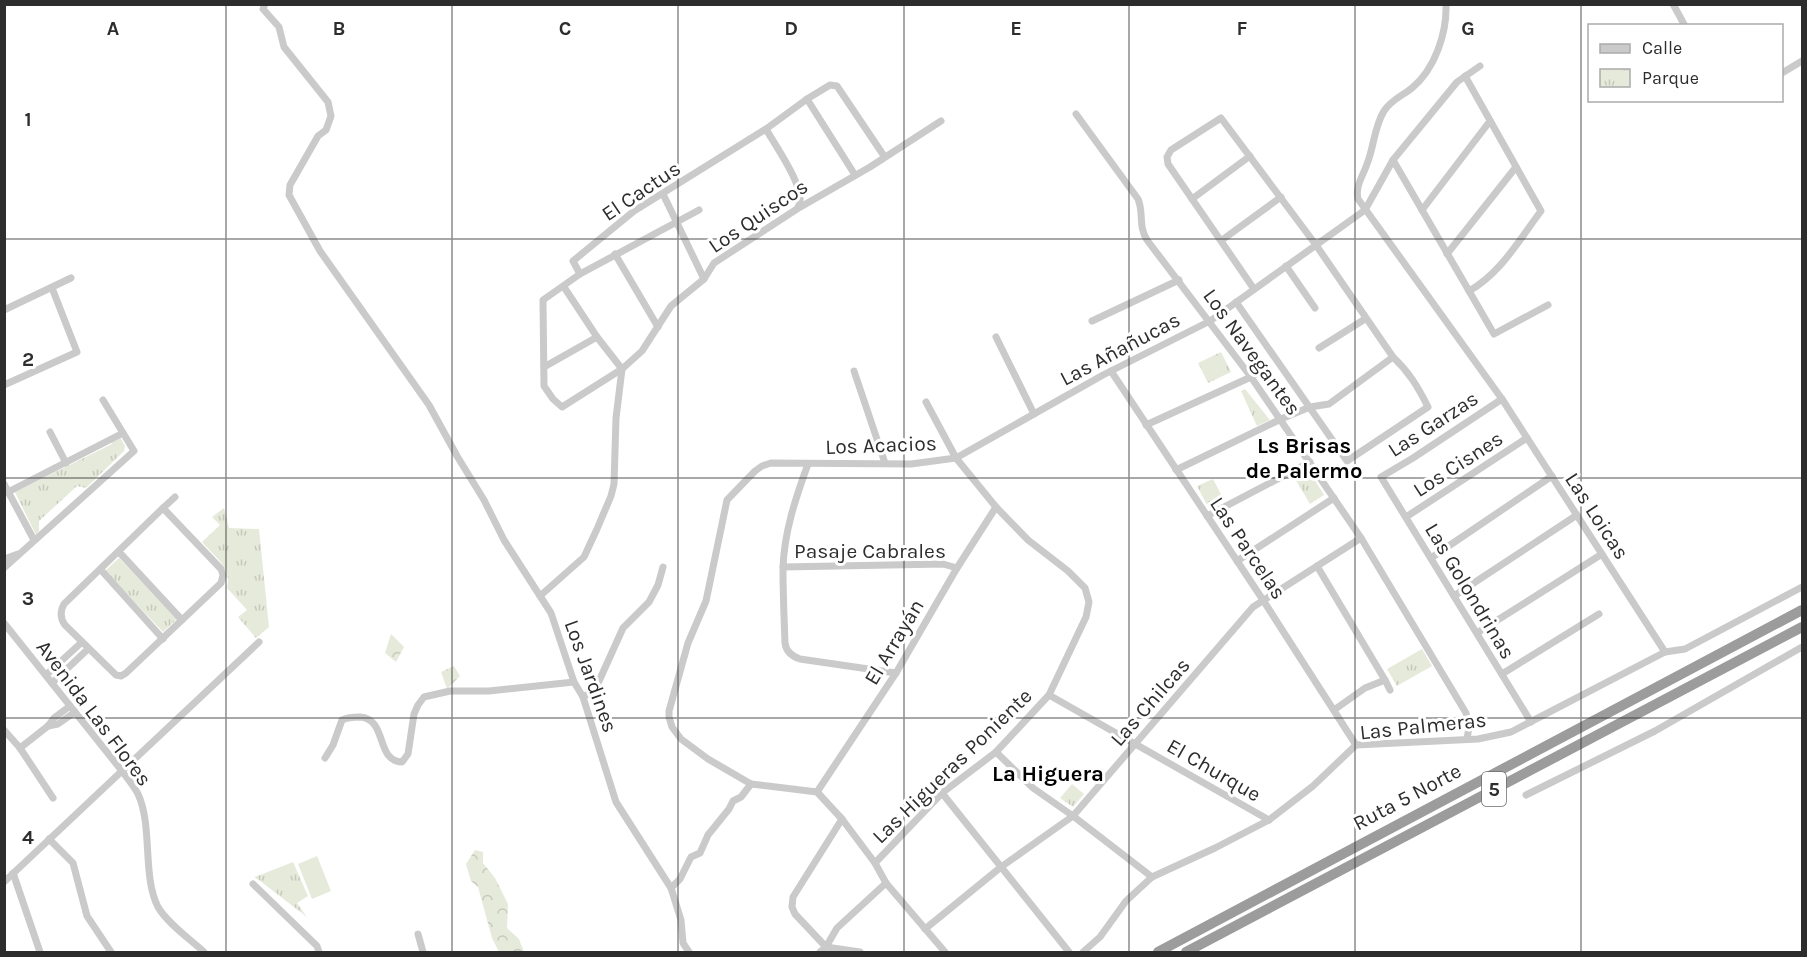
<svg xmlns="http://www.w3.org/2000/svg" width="1807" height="957" font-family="Karla,sans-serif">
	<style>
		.grass { fill: #e6eada }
		.forest { fill: url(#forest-crowns) }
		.park { fill: url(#park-tufts) }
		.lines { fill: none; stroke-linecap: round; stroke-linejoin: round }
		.minor { stroke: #cacaca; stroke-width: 7 }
		.trunk { stroke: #9c9c9c; stroke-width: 10 }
		.grid { fill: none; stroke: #2d2d2d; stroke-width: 1.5; stroke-opacity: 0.55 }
		.labels { text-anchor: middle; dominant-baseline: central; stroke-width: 6; stroke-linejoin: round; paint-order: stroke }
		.shield { fill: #fff; stroke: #6c6c6c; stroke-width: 1.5 }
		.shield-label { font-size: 20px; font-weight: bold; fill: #2d2d2d }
		.street-label { font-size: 21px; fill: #2d2d2d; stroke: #fff }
		.neighbourhood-label { font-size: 22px; font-weight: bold; fill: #000; stroke: #fff }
		.grid-label { font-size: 20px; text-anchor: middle; font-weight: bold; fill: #2d2d2d; stroke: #fff; stroke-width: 6; stroke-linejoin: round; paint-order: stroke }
	</style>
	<defs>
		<pattern id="forest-crowns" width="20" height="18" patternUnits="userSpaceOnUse" patternTransform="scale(1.5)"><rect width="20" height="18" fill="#e6eada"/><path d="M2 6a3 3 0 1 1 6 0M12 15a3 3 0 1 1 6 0" fill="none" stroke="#c6c9bb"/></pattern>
		<pattern id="park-tufts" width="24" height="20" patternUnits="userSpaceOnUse" patternTransform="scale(1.5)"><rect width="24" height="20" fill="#e6eada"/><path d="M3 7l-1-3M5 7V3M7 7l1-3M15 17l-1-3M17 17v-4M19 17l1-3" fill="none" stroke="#c6c9bb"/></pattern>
	</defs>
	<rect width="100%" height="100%" fill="#fff"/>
	<!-- grass -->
	<path class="grass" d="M 317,856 L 331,891 L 312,899 L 298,864 Z"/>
	<!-- forest -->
	<g class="forest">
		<path d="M 391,634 L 404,647 L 396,662 L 385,653 Z"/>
		<path d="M 454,666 L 460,676 L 447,689 L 441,672 Z"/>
		<path d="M 475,850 L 483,852 L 483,863 L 495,878 L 508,904 L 507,928 L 519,939 L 524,952 L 499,952 L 492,938 L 478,887 L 471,881 L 466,864 Z"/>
	</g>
	<!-- park -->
	<g class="park">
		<path d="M 1221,352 L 1231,372 L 1208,383 L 1198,363 Z"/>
		<path d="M 1245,389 L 1270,420 L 1257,426 L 1241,391 Z"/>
		<path d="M 120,437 L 125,446 L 124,451 L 86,488 L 77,486 L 39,521 L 39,531 L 36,535 L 15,492 L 112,444 L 111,442 Z"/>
		<path d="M 1308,469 L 1324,495 L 1310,504 L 1294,477 Z"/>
		<path d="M 1213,479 L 1223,498 L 1207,505 L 1197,486 Z"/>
		<path d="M 224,508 L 229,528 L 259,529 L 269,627 L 256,638 L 238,617 L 247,610 L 227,588 C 233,568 214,556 202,542 L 220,525 L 212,517 Z"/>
		<path d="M 119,558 L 177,619 L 163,632 L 105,571 Z"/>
		<path d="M 1422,649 L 1432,666 L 1397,686 L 1387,669 Z"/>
		<path d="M 1072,784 L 1084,794 L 1073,807 L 1060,798 Z"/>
		<path d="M 293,862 L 308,896 L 297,903 L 307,917 L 255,877 Z"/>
	</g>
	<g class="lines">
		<!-- minor -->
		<g class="minor">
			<path d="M 265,4 L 263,9 L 279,27 L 284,47 L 328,102 L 331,116 L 326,130 L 318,136 L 290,185 L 289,195 L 320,251 L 429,405 L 457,456 L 484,500 L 504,540 L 551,613 L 574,682 L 583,697 L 616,802 L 671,888 L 681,920 L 683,943 L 689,952"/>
			<path d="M 1446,4 C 1447,33 1435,69 1412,88 C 1402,96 1391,100 1384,111 C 1374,127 1374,147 1367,164 C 1363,176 1355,186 1358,199 L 1502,399 L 1665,652"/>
			<path d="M 1673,4 L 1685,26"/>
			<path d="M 1782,73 L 1802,61"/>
			<path d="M 1465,76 L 1541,211 C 1519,240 1501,273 1469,291"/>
			<path d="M 807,99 L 855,175"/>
			<path d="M 1076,114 L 1138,199 C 1144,213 1138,226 1147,240 L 1251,377 L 1361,538 L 1466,713 L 1469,727 L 1467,739"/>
			<path d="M 766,129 C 774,144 809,192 798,207"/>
			<path d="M 1393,160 L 1494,334 L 1548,305"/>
			<path d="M 663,194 L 704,279"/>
			<path d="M 1192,199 L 1250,156"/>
			<path d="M 1422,210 L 1490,121"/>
			<path d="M 1222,240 L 1281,197"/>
			<path d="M 615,254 L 658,327"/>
			<path d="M 1447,254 L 1516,167"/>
			<path d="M 1286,266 L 1315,308"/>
			<path d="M 580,274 L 699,210"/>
			<path d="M 564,287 L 597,337 L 622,369 L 562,407 L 553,399 L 544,386 L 543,300 L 580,274 L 573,261 L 634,211 L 766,129 L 807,99 L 830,85 L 837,86 L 884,156"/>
			<path d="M 1236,302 L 1347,461 L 1428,407 C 1418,387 1409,372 1393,357 L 1316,245 L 1221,118 L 1171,150 L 1167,157 L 1168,164 L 1254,289"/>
			<path d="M 4,310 L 71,278"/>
			<path d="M 1092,321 L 1179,280"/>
			<path d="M 996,337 L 1034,414"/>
			<path d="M 1319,348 L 1365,319"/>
			<path d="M 544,367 L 597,337"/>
			<path d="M 854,371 L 885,463"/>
			<path d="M 1111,371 L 1263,600 L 1356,745"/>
			<path d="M 4,385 L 77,352 L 52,288"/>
			<path d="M 1502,399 L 1413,458 L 1381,477 L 1531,722"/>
			<path d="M 1146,425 L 1251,377 L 1266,368"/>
			<path d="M 50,432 L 66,463"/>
			<path d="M 808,464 C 796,497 784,532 783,568 C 783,593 784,618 785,643 C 786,651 791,656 800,659 L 896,673"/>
			<path d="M 1176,470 L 1281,419 L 1310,407 L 1329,404 L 1393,357"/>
			<path d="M 4,484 L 34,540"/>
			<path d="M 8,492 L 123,433"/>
			<path d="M 163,508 L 221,569 L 223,575 L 221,583 L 126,673 L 121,676 L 116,675 L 65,625 C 60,618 60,611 64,604 Z"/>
			<path d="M 163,508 L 175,497"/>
			<path d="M 1207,516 L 1310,462"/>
			<path d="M 1406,517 L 1527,438"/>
			<path d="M 119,552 L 182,620"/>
			<path d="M 1431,558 L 1552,476"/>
			<path d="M 4,559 L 18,554"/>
			<path d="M 1237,561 L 1334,498"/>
			<path d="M 1317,566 L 1385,680"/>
			<path d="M 783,567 L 943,564 L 957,568"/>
			<path d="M 4,568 L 134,451 L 103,400"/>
			<path d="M 101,570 L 163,639"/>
			<path d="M 540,596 L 584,557 L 597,529 L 611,496 L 614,484 L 616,418 L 622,369 L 642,351 L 671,306 L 704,279 L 714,263 L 797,209 L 870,167 L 941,121"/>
			<path d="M 1454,596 L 1577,515"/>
			<path d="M 4,623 L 122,771 C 127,778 134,786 138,794 C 153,826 142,876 158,907 C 167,923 191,940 204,952"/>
			<path d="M 1477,633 L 1602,554"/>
			<path d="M 1502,674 L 1599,614"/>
			<path d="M 46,675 L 82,642"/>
			<path d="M 52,683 L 88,649"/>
			<path d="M 1049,695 L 1269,820"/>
			<path d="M 583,697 L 595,690 L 623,628 L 649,602 L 658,585 L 663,567"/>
			<path d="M 1334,710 L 1365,688 L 1385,680 L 1390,690"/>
			<path d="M 48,726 L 58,724 L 75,712"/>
			<path d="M 4,730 L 20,748 L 53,798"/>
			<path d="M 20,748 L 48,726 L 54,718 L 70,706"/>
			<path d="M 996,752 L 1033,788 L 1073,816 L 1152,877"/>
			<path d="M 325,758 L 333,745 L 342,720 C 348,717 353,717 360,717 C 388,719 375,761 402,762 L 408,754 L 414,714 L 418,705 L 424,697 L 450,691 L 489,691 L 574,682"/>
			<path d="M 817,792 L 896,673 L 957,568 L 996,507"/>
			<path d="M 942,793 L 1069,952"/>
			<path d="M 1526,795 L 1655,731 L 1802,647"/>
			<path d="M 842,819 L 793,897 L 792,907 L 795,914 L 826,947 L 860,952"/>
			<path d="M 49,839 L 73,863 L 87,916 L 111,952"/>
			<path d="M 875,863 L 942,793 L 996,752 L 1049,695 L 1086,617 L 1089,602 L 1085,588 L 1068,571 L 1028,540 L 996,507 L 956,458 L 926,402"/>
			<path d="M 13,873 L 40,952"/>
			<path d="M 4,882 L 259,642"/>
			<path d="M 253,884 L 317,946 L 319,952"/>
			<path d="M 671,888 L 680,879 L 691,857 L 700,853 L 708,835 L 729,809 L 733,801 L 741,797 L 751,784"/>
			<path d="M 925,929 L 1001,867 L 1073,816 L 1253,607 L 1361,538"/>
			<path d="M 418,934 L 423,952"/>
			<path d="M 820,952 L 826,947 L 837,928 L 886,883"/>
			<path d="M 945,952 L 886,883 L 875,863 L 842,819 L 817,792 L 751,784 L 708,759 L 681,739 L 672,727 L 669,717 L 669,711 L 688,643 L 706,601 L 727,500 L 755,471 L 762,466 L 771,463 L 911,464 L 956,458 L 1103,375 L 1210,321 L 1365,210 L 1393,160 L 1457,82 L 1480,66"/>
			<path d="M 1083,952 L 1100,937 L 1126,901 L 1152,877 L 1215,848 L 1269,820 L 1313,786 L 1356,745 L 1478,739 L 1511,732 L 1665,652 L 1685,649 L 1802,587"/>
		</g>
		<!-- trunk -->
		<g class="trunk">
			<path d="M 1158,952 L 1802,610"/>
			<path d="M 1186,952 L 1802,627"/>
		</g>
	</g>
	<!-- grid -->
	<path class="grid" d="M 226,4 L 226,952M 452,4 L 452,952M 678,4 L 678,952M 904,4 L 904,952M 1129,4 L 1129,952M 1355,4 L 1355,952M 1581,4 L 1581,952M 4,239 L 1802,239M 4,478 L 1802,478M 4,718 L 1802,718"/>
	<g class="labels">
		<!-- shield labels -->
		<rect class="shield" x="1482" y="772" width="24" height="34" rx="4.5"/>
		<g class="shield-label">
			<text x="1494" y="789">5</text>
		</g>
		<!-- street labels -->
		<g class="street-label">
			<text transform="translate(641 191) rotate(-34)">El Cactus</text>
			<text transform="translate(758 216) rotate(-34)">Los Quiscos</text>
			<text transform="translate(1120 349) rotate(-28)">Las Añañucas</text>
			<text transform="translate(1252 352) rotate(54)">Los Navegantes</text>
			<text transform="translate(1433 424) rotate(-33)">Las Garzas</text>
			<text transform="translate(881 445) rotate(-2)">Los Acacios</text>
			<text transform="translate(1458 464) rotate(-33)">Los Cisnes</text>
			<text transform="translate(1597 516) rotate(57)">Las Loicas</text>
			<text transform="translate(1248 548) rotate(56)">Las Parcelas</text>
			<text x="870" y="551">Pasaje Cabrales</text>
			<text transform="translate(1470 591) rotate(59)">Las Golondrinas</text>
			<text transform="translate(894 642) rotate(-59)">El Arrayán</text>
			<text transform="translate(591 676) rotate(70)">Los Jardines</text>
			<text transform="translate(1150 702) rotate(-49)">Las Chilcas</text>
			<text transform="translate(94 713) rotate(53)">Avenida Las Flores</text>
			<text transform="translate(1423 726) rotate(-6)">Las Palmeras</text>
			<text transform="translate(952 766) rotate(-44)">Las Higueras Poniente</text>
			<text transform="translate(1214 770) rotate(30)">El Churque</text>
			<text transform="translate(1407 797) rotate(-28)">Ruta 5 Norte</text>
		</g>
		<!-- neighbourhood labels -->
		<g class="neighbourhood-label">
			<text x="1304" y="446">Ls Brisas<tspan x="1304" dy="25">de Palermo</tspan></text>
			<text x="1048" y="774">La Higuera</text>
		</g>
	</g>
	<g class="grid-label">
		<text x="113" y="35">A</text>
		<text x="339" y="35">B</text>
		<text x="565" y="35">C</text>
		<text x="791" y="35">D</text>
		<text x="1016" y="35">E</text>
		<text x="1242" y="35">F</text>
		<text x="1468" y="35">G</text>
		<text x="28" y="126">1</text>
		<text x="28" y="366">2</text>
		<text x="28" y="605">3</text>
		<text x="28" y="844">4</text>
	</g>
	<!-- border -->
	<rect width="1807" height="957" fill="none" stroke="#2d2d2d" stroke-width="12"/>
	<!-- legend -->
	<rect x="1588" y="24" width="195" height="78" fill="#ffffff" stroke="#ababab" stroke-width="1.5"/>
	<rect x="1600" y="44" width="30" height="9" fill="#cacaca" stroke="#ababab" stroke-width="1.5"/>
	<text x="1642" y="54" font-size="18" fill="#2d2d2d">Calle</text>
	<rect x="1600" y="69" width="30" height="18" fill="url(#park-tufts)" stroke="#ababab" stroke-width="1.5"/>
	<text x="1642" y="84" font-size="18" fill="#2d2d2d">Parque</text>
</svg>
